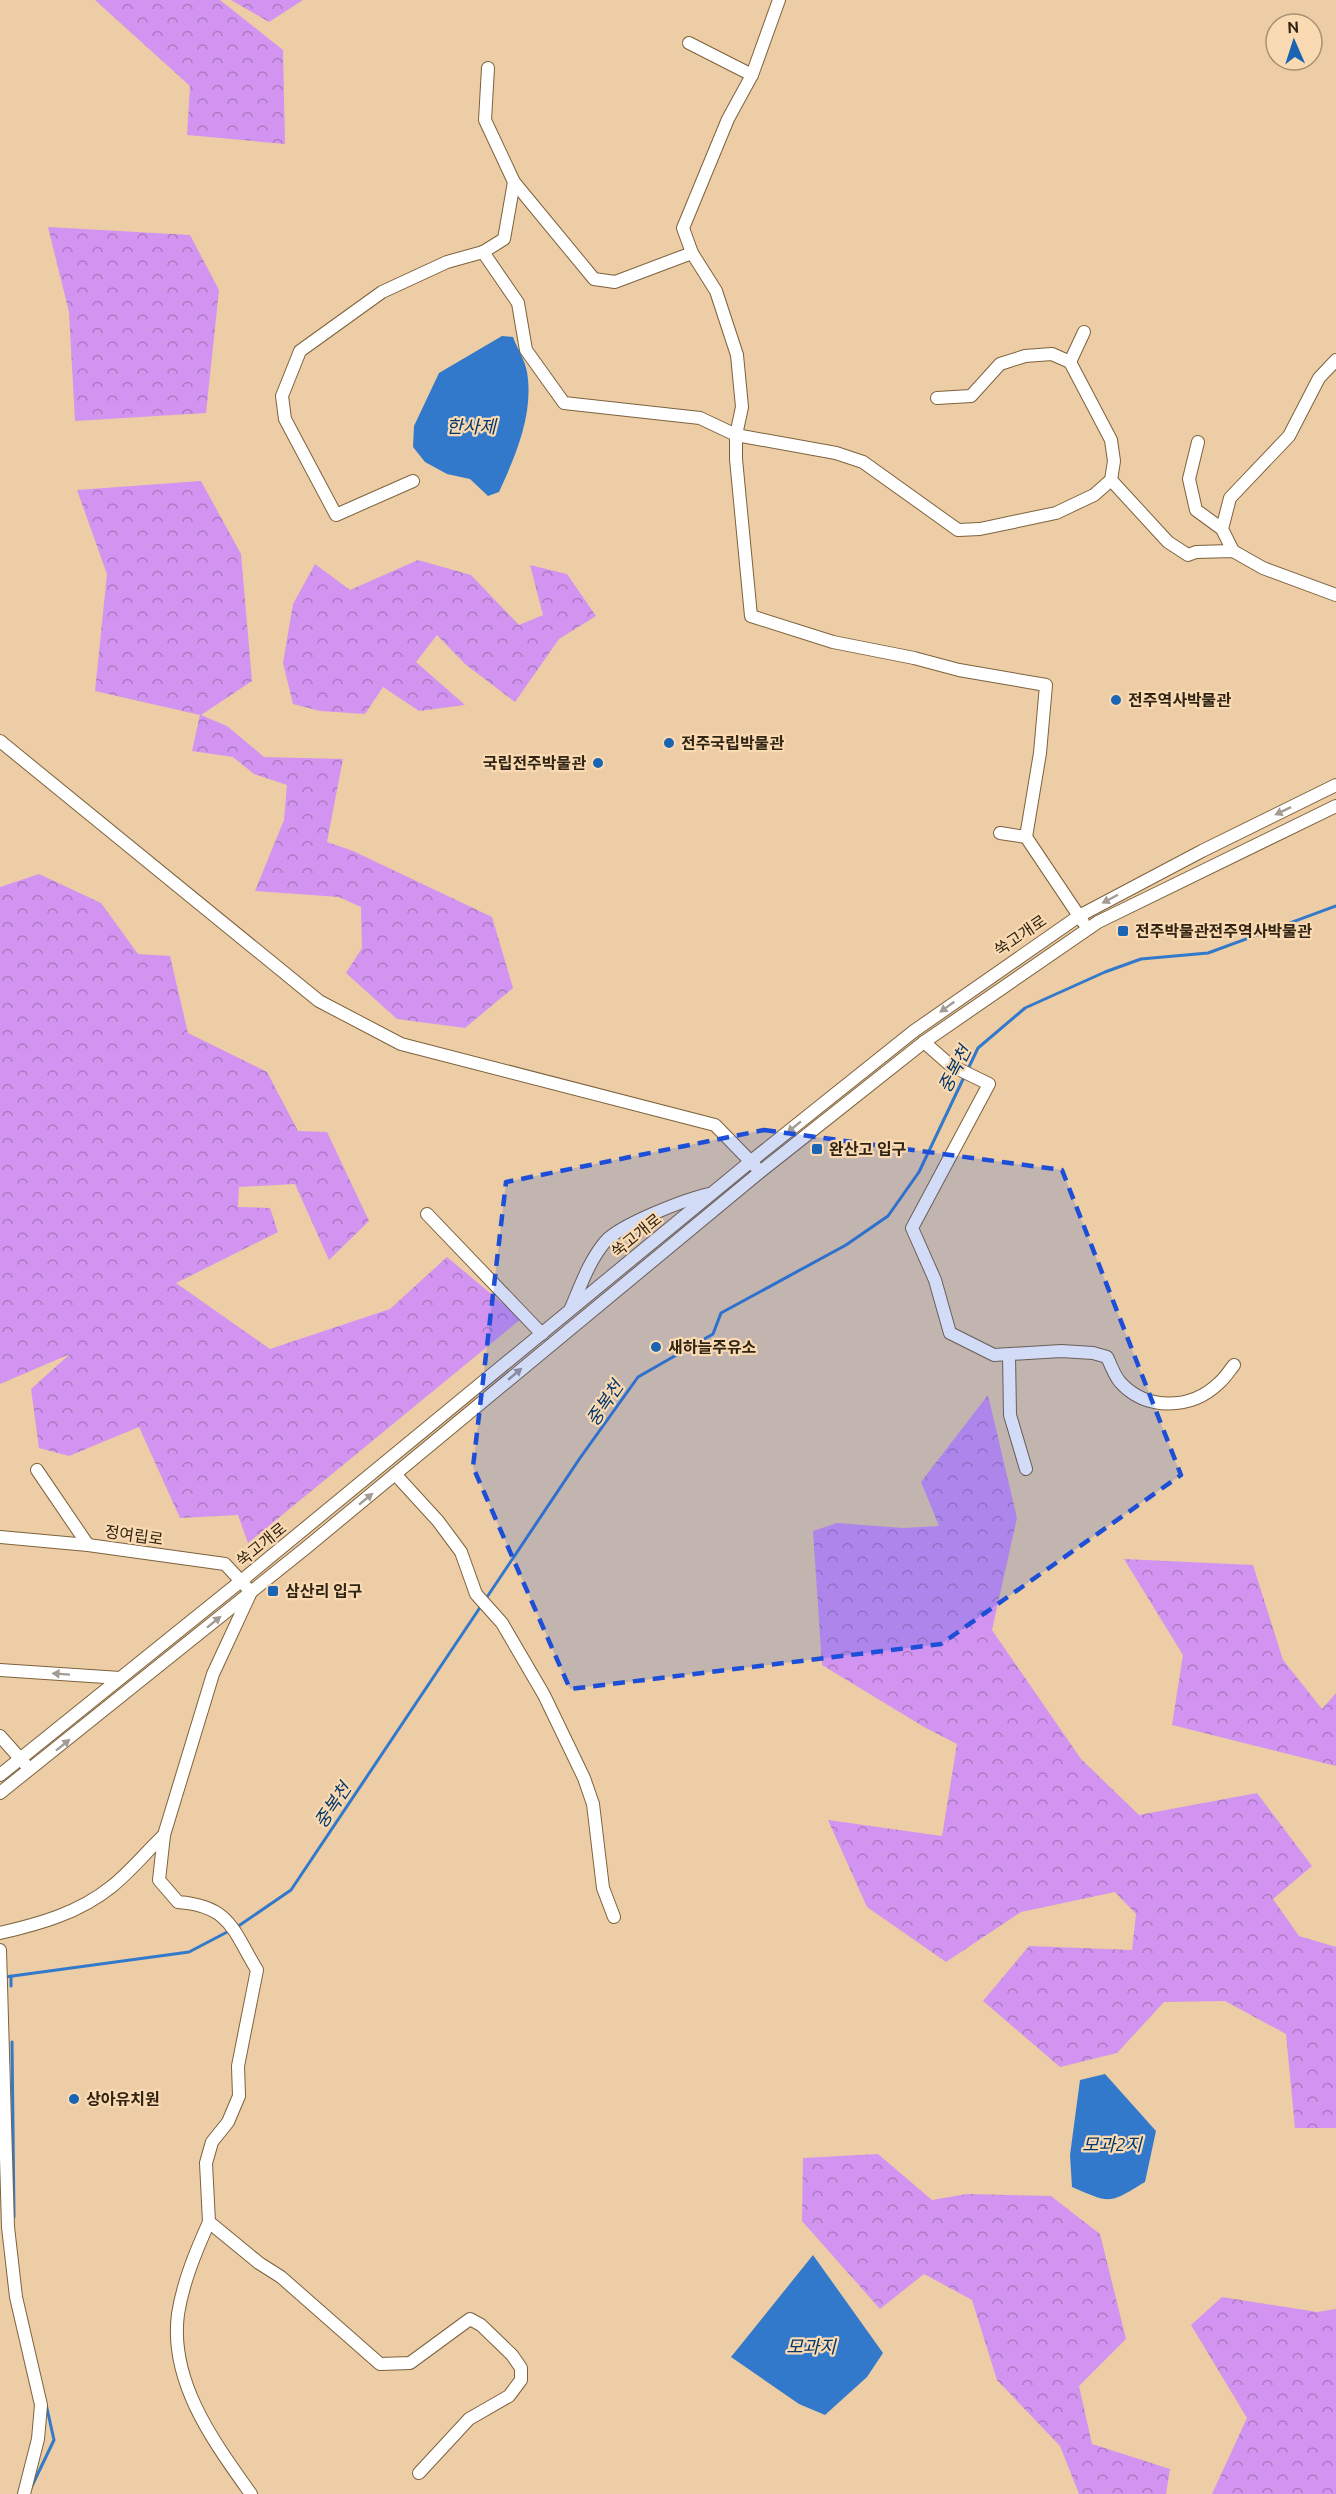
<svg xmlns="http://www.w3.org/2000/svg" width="1336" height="2494" font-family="Ubuntu,'Noto Sans KR',sans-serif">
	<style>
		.forest { fill: url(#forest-crowns) }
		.water { fill: #3379cb }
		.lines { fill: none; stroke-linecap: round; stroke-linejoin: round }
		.stream { stroke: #3379cb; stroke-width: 3 }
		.minor-casing { stroke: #7d623d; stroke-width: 14 }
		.minor { stroke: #fff; stroke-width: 12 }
		.oneway { fill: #a29c95 }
		.marked { fill: #1d4ed8; fill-opacity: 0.2; stroke: #1d4ed8; stroke-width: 4.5; stroke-dasharray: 12 8; stroke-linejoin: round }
		.poi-dot { fill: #1a64b3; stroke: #fadab2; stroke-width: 2 }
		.labels { text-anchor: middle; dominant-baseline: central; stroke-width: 4.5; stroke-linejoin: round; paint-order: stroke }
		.poi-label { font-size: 16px; font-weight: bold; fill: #302414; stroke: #fadab2; text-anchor: start }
		.street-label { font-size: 16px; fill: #302414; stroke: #fadab2 }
		.water-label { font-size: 18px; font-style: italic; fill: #03376b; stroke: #fadab2 }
	</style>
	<defs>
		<pattern id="forest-crowns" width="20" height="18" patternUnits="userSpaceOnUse" patternTransform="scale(1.5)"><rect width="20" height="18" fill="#d294f0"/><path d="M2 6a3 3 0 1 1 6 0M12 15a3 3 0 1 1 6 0" fill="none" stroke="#ab79c1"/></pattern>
	</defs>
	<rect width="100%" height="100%" fill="#eccda5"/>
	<!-- forest -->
	<g class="forest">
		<path d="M 95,0 L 220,0 L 283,50 L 285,144 L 187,135 L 190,86 Z"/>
		<path d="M 231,0 L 303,0 L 269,22 Z"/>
		<path d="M 48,227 L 190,235 L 219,290 L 206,413 L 75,421 L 69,312 Z"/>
		<path d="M 201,481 L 241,554 L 252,681 L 201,715 L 227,726 L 264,757 L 343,759 L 327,842 L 353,851 L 492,917 L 513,988 L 465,1028 L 397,1019 L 346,973 L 362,948 L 361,907 L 339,897 L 255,891 L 284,820 L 287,785 L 254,774 L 233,757 L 192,751 L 200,715 L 95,691 L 107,574 L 77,490 Z"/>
		<path d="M 418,560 L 471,575 L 519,625 L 543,615 L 530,565 L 567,574 L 596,616 L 559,639 L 515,702 L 465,664 L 437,635 L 416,662 L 465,705 L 419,711 L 383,687 L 365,714 L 320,711 L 293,704 L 283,663 L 293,604 L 315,564 L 350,590 Z"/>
		<path d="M 39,874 L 101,903 L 138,954 L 170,956 L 188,1033 L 267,1072 L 298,1131 L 327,1132 L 369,1221 L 329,1260 L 295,1184 L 239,1187 L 238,1207 L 270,1208 L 278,1232 L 176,1283 L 270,1349 L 390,1309 L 447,1257 L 521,1319 L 248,1543 L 238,1515 L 180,1518 L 139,1427 L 69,1456 L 39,1448 L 31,1389 L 70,1354 L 0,1384 L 0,887 Z"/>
		<path d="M 988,1395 L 1017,1518 L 992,1630 L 1081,1759 L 1139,1815 L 1257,1793 L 1312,1866 L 1273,1899 L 1299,1936 L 1336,1947 L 1336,2128 L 1295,2128 L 1286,2034 L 1225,2001 L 1164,2002 L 1117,2053 L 1060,2067 L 983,2001 L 1029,1946 L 1132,1950 L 1136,1914 L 1115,1892 L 1021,1912 L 946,1962 L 867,1907 L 828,1820 L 942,1836 L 957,1744 L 924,1727 L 822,1665 L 813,1531 L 837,1523 L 903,1528 L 939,1526 L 921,1482 Z"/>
		<path d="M 1124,1559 L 1253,1565 L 1283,1660 L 1322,1709 L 1336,1693 L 1336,1766 L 1172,1725 L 1183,1655 Z"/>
		<path d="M 878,2154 L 932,2200 L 967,2194 L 1051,2196 L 1100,2234 L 1126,2339 L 1079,2386 L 1092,2444 L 1170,2469 L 1166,2494 L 1079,2494 L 1060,2446 L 997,2380 L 972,2300 L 924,2274 L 880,2309 L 802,2221 L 803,2158 Z"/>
		<path d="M 1222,2297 L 1317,2312 L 1336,2309 L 1336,2494 L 1212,2494 L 1247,2418 L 1191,2325 Z"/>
	</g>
	<!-- water -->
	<g class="water">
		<path d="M 502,336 L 513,337 C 517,348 525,360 527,372 C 534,413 516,455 499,492 L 488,496 L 470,479 L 447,474 L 425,462 L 413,447 L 414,426 L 439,373 Z"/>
		<path d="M 1105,2074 L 1156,2131 L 1145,2182 C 1109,2204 1111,2204 1072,2187 L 1070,2155 L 1080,2080 Z"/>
		<path d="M 813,2255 L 883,2353 L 867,2377 L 825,2415 L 799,2404 L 731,2357 Z"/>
	</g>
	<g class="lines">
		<!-- stream -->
		<g class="stream">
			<path d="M 968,1069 L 978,1048 L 1025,1008 L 1105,972 L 1141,959 L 1208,953 L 1336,906"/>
			<path d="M 485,1600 L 580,1458 L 638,1377 L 713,1334 L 721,1313 L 846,1245 L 888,1216 L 919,1172 L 965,1075"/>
			<path d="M 237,1927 L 291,1890 L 481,1606"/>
			<path d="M 11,1976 L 11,1986"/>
			<path d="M 5,1977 L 189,1952 L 231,1930"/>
			<path d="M 12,2042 L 14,2217"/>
			<path d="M 30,2490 L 54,2440 L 46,2404"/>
		</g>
		<!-- minor casing -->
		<g class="minor-casing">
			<g id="minor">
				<path d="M 779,0 L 752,75 L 728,119 L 683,228 L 692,253 L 716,291 L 737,355 L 742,407 L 736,435 L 736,459 L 751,616 L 833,642 L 914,658 L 959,670 L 1046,685 L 1040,753 L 1026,837"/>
				<path d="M 689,43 L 752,75"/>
				<path d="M 488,68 L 485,120 L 514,182 L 594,279 L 615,282 L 692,253"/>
				<path d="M 483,252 L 504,239 L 514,182"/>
				<path d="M 1070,362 L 1084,332"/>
				<path d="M 937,398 L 971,396 L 1000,364 L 1025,356 L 1052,354 L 1070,362 L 1111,440 L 1114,461 L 1111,480"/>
				<path d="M 1198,442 L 1189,479 L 1196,510 L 1222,529"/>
				<path d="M 413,481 L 336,515 L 285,419 L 282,396 L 300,351 L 382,292 L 447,262 L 483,252 L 518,303 L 526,350 L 564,403 L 700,418 L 736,435 L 836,453 L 863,462 L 958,530 L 980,529 L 1056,513 L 1094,495 L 1111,480 L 1168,542 L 1188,555 L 1196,552 L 1233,551 L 1263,568 L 1336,595"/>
				<path d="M 1233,551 L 1222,529 L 1230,498 L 1289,436 L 1319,378 L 1336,360"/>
				<path d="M 0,741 L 319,1001 L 401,1044 L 715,1125 L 756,1167"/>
				<path d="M 1000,833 L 1026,837 L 1083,922"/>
				<path d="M 924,1042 L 950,1065 L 989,1084 L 912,1228 L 935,1280 L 950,1333 L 994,1355 L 1061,1351 L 1093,1353 L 1107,1357 C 1111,1365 1114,1375 1120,1382 C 1146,1411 1191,1410 1219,1383 C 1225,1378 1229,1371 1234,1365"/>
				<path d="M 427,1214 L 542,1334"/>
				<path d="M 571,1308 C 581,1285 589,1261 605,1242 C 619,1225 686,1199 709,1194"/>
				<path d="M 1009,1355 L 1010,1415 L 1026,1469"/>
				<path d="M 37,1470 L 88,1545"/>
				<path d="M 395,1474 L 438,1521 L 461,1552 L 476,1594 L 502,1623 L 544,1695 L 584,1778 L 593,1804 L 603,1888 L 614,1917"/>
				<path d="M 0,1537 L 88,1545 L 225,1564 L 251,1592 L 213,1674 L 164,1835 L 159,1880 L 178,1902 C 231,1906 233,1931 257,1970 L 238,2066 L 239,2096 L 228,2122 L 212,2142 L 206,2163 L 209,2222 L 259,2263 L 281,2277 L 380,2364 L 410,2363 L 470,2319 L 481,2325 L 512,2355 L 521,2368 L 521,2380 L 509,2396 L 469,2419 L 419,2473"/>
				<path d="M 0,1670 L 120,1678"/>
				<path d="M 0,1736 L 25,1764"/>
				<path d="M 0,1775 L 241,1581 L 750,1162 L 914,1031 L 1079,916 L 1202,851 L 1336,785"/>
				<path d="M 0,1793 L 307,1547 L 760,1172 L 924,1042 L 1098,922 L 1336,806"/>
				<path d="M 0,1933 C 39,1924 79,1913 111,1887 C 130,1872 146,1852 164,1835"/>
				<path d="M 0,1950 L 8,2227 L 16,2297 L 41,2405 L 38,2439 L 24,2494"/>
				<path d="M 209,2222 C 196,2251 183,2282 178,2314 C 169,2382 214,2442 251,2494"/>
			</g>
		</g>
		<!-- minor -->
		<use href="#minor" class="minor"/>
	</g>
	<!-- one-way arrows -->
	<defs><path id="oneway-solid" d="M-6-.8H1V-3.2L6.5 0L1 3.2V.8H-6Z" transform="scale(1.5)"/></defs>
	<g class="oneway">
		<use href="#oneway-solid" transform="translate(1283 811) rotate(154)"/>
		<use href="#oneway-solid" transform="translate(1110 899) rotate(152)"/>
		<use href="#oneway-solid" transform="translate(947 1007) rotate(144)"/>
		<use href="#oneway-solid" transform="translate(794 1127) rotate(141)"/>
		<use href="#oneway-solid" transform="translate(515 1374) rotate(-40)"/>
		<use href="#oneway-solid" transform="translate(366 1499) rotate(-39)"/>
		<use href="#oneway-solid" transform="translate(214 1622) rotate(-39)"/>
		<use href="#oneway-solid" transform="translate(61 1674) rotate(-176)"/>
		<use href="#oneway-solid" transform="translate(63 1745) rotate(-39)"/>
	</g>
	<!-- marked area -->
	<path class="marked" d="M 764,1130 L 1062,1170 L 1181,1475 L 941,1644 L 570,1689 L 473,1467 L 506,1182 Z"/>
	<!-- markers -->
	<g class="poi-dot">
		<circle cx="1116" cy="700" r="6"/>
		<circle cx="669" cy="743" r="6"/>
		<circle cx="598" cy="763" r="6"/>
		<rect x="1117" y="925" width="12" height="12" rx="3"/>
		<rect x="811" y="1143" width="12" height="12" rx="3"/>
		<circle cx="656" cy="1347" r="6"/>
		<rect x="267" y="1585" width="12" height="12" rx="3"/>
		<circle cx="74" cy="2099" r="6"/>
	</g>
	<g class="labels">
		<!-- poi labels -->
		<g class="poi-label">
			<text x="1128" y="700">전주역사박물관</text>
			<text x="681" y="743">전주국립박물관</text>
			<text x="586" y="763" text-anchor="end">국립전주박물관</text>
			<text x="1135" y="931">전주박물관전주역사박물관</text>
			<text x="829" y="1149">완산고 입구</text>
			<text x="668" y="1347">새하늘주유소</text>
			<text x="285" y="1591">삼산리 입구</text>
			<text x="86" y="2099">상아유치원</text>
		</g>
		<!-- street labels -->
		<g class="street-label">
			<text transform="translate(1020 935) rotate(-34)">쑥고개로</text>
			<text transform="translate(636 1235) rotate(-39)">쑥고개로</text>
			<text transform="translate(134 1535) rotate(8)">정여립로</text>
			<text transform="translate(261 1544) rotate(-39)">쑥고개로</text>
		</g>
		<!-- water labels -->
		<g class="water-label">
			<text x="471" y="426">한사제</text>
			<text transform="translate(954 1069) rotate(-63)">중복천</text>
			<text transform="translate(604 1403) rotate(-56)">중복천</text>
			<text transform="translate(332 1805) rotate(-56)">중복천</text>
			<text x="1112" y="2144">모과2지</text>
			<text x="811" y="2346">모과지</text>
		</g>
	</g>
	<!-- north arrow -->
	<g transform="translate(1294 42) rotate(357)"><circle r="28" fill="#fadab2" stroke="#a99173" stroke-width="1.5"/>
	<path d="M0-4.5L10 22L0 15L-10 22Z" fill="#1a64b3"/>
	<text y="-9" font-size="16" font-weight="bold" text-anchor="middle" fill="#302414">N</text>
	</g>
</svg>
